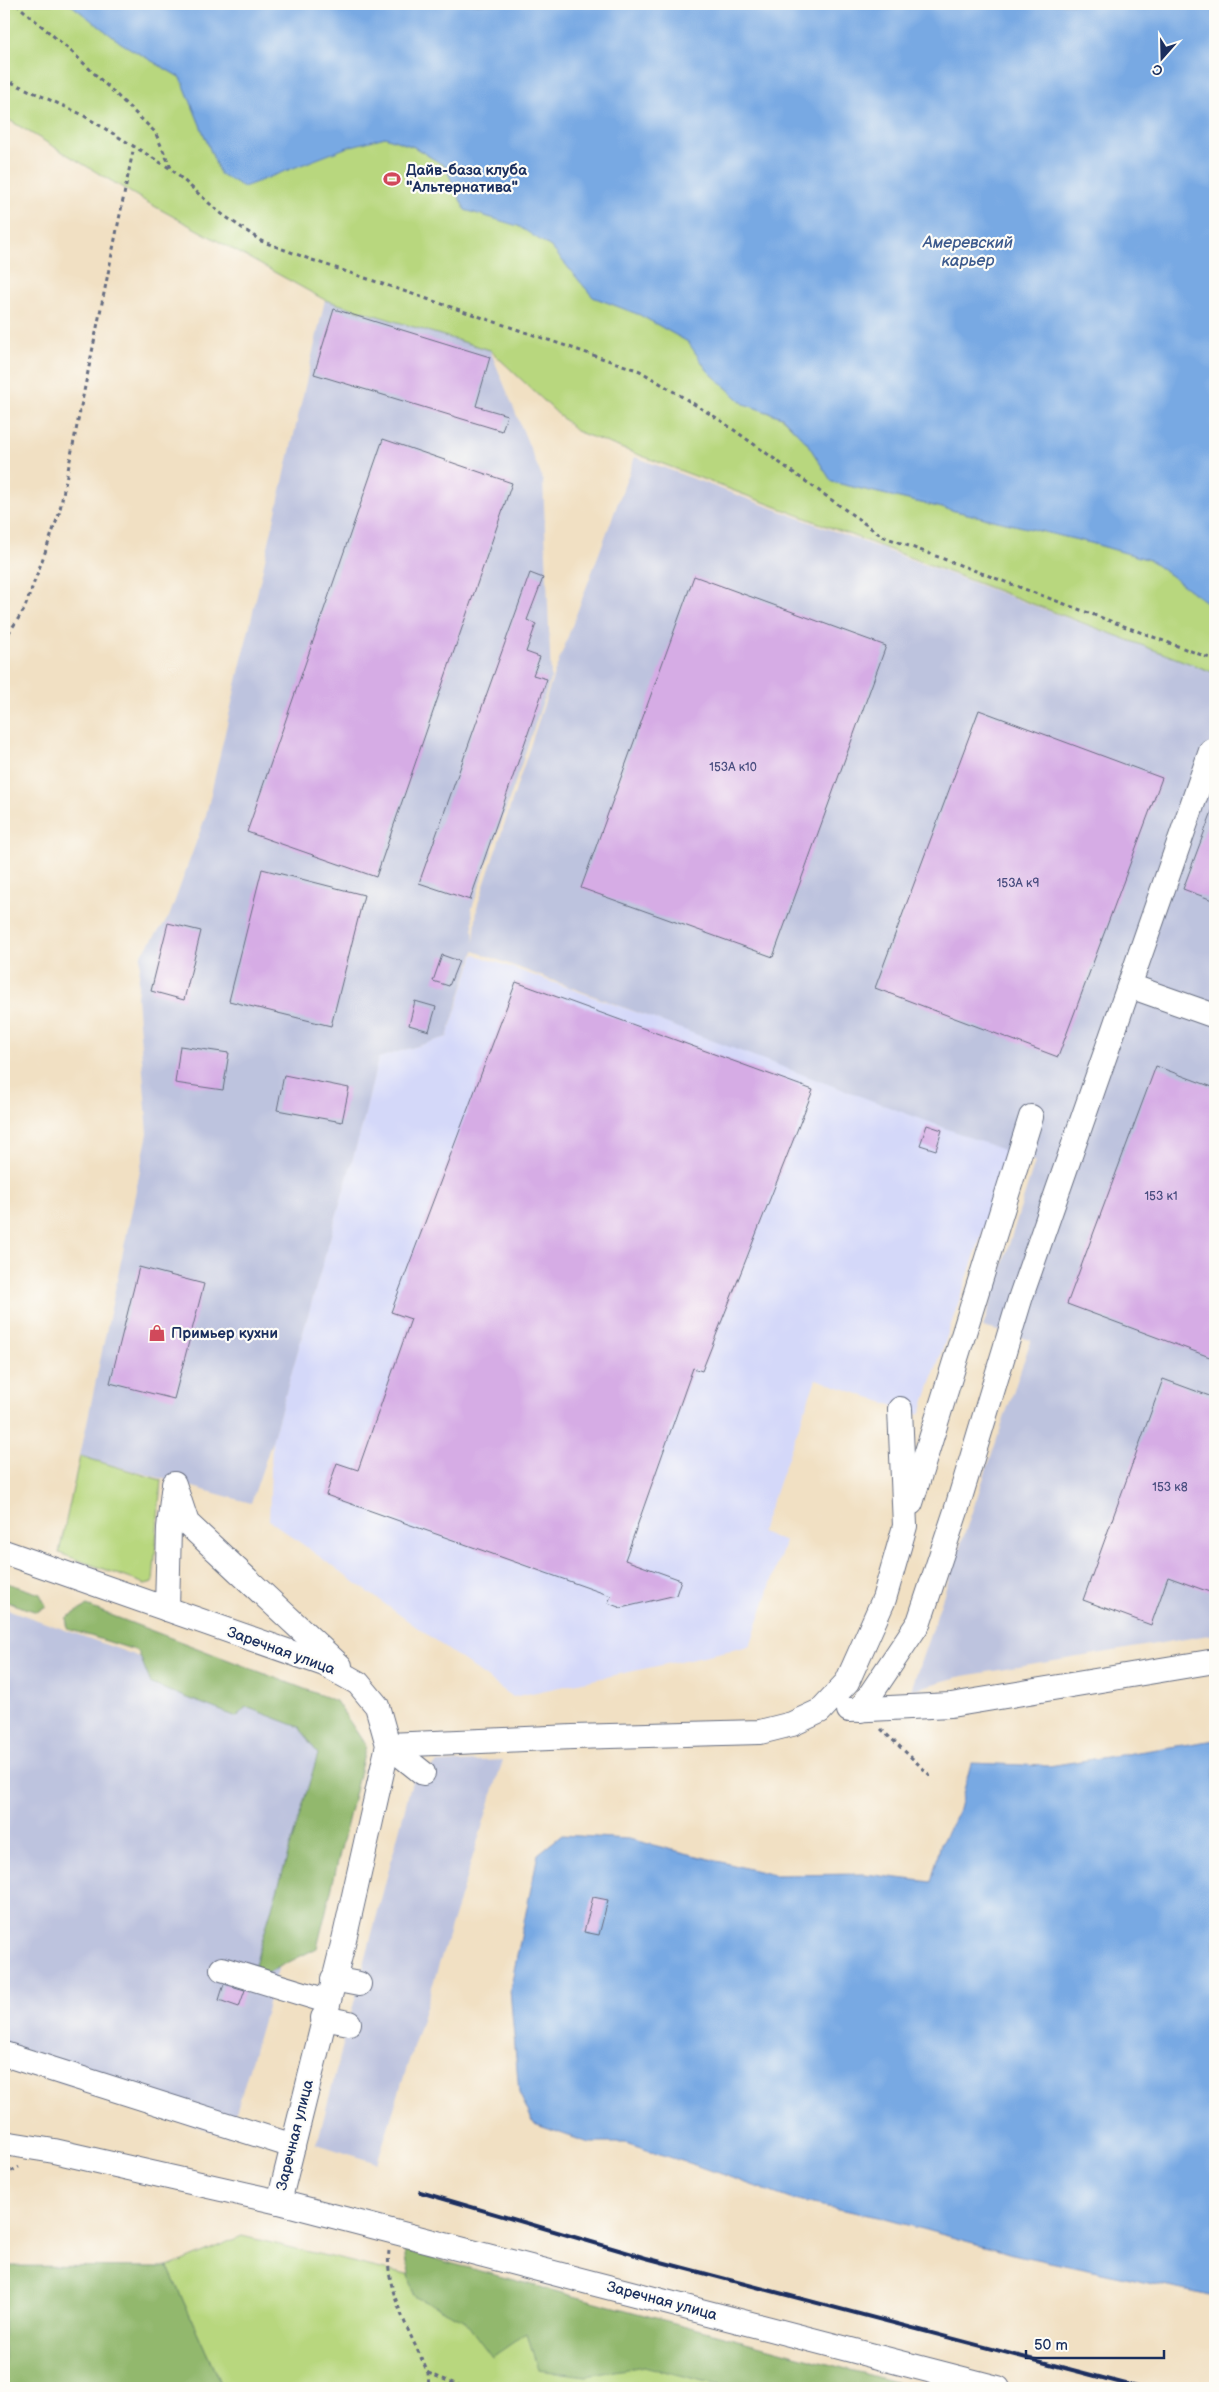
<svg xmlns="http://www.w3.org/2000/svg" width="1219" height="2392" font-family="'Balsamiq Sans',sans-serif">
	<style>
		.built { fill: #d4d8f9 }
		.industrial { fill: #bdc3de }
		.green { fill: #b8d77e; stroke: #6a836e }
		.forest { fill: #92b86d; stroke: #567466 }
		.water { fill: #78a9e3; stroke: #4a6ca0 }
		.building { fill: #d6ace5 }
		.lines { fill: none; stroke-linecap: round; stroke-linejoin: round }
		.minor-casing { stroke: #666d81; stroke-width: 26 }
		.path { stroke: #666d81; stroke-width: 3; stroke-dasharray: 4 4; stroke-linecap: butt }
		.minor { stroke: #fff; stroke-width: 24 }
		.rail { stroke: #1b2f5e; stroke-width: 4 }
		.labels { text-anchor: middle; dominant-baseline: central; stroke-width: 4.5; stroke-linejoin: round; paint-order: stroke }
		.number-label { font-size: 12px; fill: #4a4e80 }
		.poi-label { font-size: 15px; font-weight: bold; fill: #1b2f5e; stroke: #fdfcf7; text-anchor: start }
		.street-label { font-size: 15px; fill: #1b2f5e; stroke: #fdfcf7 }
		.water-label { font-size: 16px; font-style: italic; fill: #3c5a8d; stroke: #fdfcf7 }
	</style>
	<rect width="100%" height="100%" fill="#fdfcf7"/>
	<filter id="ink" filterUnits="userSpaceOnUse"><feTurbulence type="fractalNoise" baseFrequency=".02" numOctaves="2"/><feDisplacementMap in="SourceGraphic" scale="10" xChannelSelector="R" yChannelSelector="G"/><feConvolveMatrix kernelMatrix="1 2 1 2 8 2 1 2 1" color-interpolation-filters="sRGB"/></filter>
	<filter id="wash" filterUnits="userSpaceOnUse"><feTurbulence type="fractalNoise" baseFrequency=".0096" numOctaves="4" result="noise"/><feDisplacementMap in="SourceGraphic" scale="20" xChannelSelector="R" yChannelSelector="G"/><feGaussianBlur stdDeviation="1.12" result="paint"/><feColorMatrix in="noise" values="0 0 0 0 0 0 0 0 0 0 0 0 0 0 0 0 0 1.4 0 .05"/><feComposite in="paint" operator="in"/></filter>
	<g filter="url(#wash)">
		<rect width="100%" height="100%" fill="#f1e0c3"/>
		<!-- built -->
		<path class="built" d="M 474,954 L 1012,1147 L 920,1415 L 816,1379 L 761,1532 L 785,1542 L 750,1646 L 513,1697 L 269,1520 L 272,1441 L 362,1126 L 378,1058 L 447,1037 Z"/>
		<!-- industrial -->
		<g class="industrial">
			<path d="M 325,300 L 490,350 L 543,480 L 551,678 L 472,908 L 474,943 L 477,907 L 554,674 L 635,457 L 1215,673 L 1215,1634 L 958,1677 L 911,1690 L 1031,1340 L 983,1327 L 1035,1162 L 474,951 L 447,1037 L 378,1058 L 362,1126 L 272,1441 L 251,1503 L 80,1456 L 148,1133 L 137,998 L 141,955 L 169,917 L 206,815 Z"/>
			<path d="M 4,1608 L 312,1719 L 340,1757 L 229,2137 L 4,2064 Z"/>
			<path d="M 503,1760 L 377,2163 L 317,2144 L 412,1781 L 437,1763 Z"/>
		</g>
		<!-- green -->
		<g class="green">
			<path d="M 4,4 L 70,4 L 121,43 L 181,78 L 220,174 L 385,137 L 414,147 L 445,166 L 465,210 L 518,225 L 551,247 L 593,297 L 640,315 L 688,342 L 708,371 L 744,404 L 781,417 L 807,443 L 832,482 L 1091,543 L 1150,560 L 1215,609 L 1215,673 L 576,431 L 490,350 L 325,300 L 145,201 L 4,117 Z"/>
			<path d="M 80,1456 L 161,1480 L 153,1582 L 145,1584 L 59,1553 Z"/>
			<path d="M 242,2236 L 884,2388 L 230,2388 L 221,2385 L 168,2267 Z"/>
		</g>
		<!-- forest -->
		<g class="forest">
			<path d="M 4,1582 L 40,1594 L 46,1606 L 37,1612 L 4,1601 Z"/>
			<path d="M 87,1606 L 336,1701 L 366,1746 L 317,1948 L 263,1975 L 253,1971 L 318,1754 L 299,1727 L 246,1707 L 237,1717 L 151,1684 L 138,1651 L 68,1629 L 66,1618 Z"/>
			<path d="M 405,2251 L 918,2388 L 730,2388 L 644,2366 L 586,2376 L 538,2370 L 527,2333 L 492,2357 L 464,2320 L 413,2296 Z"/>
			<path d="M 4,2266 L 168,2267 L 221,2385 L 230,2388 L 4,2388 Z"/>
		</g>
		<!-- water -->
		<g class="water">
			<path d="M 70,4 L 1215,4 L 1215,609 L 1150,560 L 1091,543 L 832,482 L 807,443 L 782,417 L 744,404 L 708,371 L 688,342 L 640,315 L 593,297 L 551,247 L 518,226 L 465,210 L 445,166 L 414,147 L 385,137 L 348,147 L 244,187 L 220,174 L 181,78 L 121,43 Z"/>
			<path d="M 1215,1740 L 1215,2297 L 1017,2255 L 878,2217 L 793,2200 L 704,2168 L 625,2143 L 589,2143 L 534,2124 L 519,2093 L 510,1990 L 538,1854 L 562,1835 L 629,1839 L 774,1875 L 865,1874 L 931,1882 L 941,1843 L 958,1813 L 971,1763 L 1049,1766 Z"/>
		</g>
		<g id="blocks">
			<!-- building -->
			<g class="building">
				<path d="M 334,309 L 490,357 L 476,406 L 507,415 L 502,431 L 314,374 Z"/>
				<path d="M 383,439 L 512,483 L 376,877 L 247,832 Z"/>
				<path d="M 530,573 L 543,578 L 527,620 L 536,624 L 526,652 L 540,657 L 533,675 L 547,679 L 470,900 L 419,883 Z"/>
				<path d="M 694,576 L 886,646 L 773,957 L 581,888 Z"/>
				<path d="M 979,710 L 1162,778 L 1058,1057 L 875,988 Z"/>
				<path d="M 1214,806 L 1215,807 L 1215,901 L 1183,889 Z"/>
				<path d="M 262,869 L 364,895 L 331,1026 L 229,1001 Z"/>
				<path d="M 168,923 L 201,931 L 184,1000 L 151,991 Z"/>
				<path d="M 442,955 L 459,961 L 449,986 L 433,981 Z"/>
				<path d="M 516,982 L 813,1090 L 702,1371 L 693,1368 L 625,1560 L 681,1580 L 676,1595 L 621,1608 L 608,1603 L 611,1596 L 326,1495 L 337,1463 L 358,1470 L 411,1319 L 391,1312 Z"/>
				<path d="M 415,1001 L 436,1007 L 429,1031 L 409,1025 Z"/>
				<path d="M 180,1046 L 229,1053 L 223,1090 L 175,1083 Z"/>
				<path d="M 1156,1066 L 1215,1088 L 1215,1359 L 1067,1304 Z"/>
				<path d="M 284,1075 L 349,1088 L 342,1122 L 277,1110 Z"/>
				<path d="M 927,1125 L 942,1130 L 936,1150 L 920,1145 Z"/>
				<path d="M 139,1267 L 204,1284 L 174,1399 L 110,1383 Z"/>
				<path d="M 1163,1379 L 1215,1398 L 1215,1594 L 1168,1577 L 1151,1625 L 1083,1600 Z"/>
				<path d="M 593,1897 L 608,1900 L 599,1935 L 584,1932 Z"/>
				<path d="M 224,1984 L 245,1990 L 239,2007 L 219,2000 Z"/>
			</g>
		</g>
	</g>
	<g filter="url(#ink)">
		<use href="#blocks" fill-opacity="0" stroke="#666d81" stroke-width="1"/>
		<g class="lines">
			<!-- minor casing -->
			<g class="minor-casing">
				<g id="minor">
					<path d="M 1130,986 L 1215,1016"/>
					<path d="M 174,1484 L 187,1523 L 340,1666"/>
					<path d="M 911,1503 L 1031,1117"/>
					<path d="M 4,1552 L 324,1664 L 358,1683 L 377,1706 L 388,1745 L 344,1940 L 279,2202"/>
					<path d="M 167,1609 L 169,1528 L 173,1491"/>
					<path d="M 849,1710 L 951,1705 L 1215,1661"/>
					<path d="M 860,1710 L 919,1622 L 956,1511 L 1021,1296 L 1211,751"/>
					<path d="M 388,1745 L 573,1737 L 760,1732 L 792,1724 L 820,1711 L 847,1682 L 884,1599 L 905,1526 L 900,1409"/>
					<path d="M 388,1745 L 423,1773"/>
					<path d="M 222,1969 L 327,2001"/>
					<path d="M 333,1979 L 359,1984"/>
					<path d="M 323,2018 L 349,2023"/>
					<path d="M 4,2054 L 293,2146"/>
					<path d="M 4,2143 L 54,2151 L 279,2202 L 998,2388"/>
				</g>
			</g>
			<!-- path -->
			<g class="path">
				<path d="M 16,4 L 72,52 L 155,132 L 171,168"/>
				<path d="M 4,79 L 81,114 L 171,169 L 219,212 L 261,241 L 312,260 L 640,371 L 720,420 L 882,536 L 1215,660"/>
				<path d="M 4,640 L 24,610 L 59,514 L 134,146"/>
				<path d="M 881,1729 L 932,1777"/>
				<path d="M 4,2175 L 19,2167"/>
				<path d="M 389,2251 C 384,2290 413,2338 428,2373 L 429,2388"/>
				<path d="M 428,2373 L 466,2388"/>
			</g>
			<!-- minor -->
			<use href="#minor" class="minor"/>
			<!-- rail -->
			<path class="rail" d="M 420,2192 L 646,2258 L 1141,2388"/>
		</g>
	</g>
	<!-- icons -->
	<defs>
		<g id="stadium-bare" transform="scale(1.35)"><path d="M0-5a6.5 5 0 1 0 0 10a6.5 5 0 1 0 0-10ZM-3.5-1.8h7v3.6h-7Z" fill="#d1495b" stroke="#fdfcf7" stroke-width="2.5" paint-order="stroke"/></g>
		<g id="shop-bare" transform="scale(1.35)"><path d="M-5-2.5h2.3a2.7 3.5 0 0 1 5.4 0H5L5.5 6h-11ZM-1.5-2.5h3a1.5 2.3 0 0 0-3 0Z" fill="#d1495b" stroke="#fdfcf7" stroke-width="2.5" paint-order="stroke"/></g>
	</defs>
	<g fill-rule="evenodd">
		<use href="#stadium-bare" x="392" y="179"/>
		<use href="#shop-bare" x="157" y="1333"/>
	</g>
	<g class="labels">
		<!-- number labels -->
		<g class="number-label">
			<text x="733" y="767">153А к10</text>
			<text x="1018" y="883">153А к9</text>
			<text x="1161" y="1196">153 к1</text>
			<text x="1170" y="1487">153 к8</text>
		</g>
		<!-- poi labels -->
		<g class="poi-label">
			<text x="406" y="170">Дайв-база клуба<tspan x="406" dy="17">"Альтернатива"</tspan></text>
			<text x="171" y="1333">Примьер кухни</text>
		</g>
		<!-- street labels -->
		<g class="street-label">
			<text transform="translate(281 1651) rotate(20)">Заречная улица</text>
			<text transform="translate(295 2135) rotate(-76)">Заречная улица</text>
			<text transform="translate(662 2301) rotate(15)">Заречная улица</text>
		</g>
		<!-- water labels -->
		<g class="water-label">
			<text x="968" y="243">Амеревский<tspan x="968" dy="18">карьер</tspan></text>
		</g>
	</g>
	<!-- margin -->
	<rect width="1219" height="2392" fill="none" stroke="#fdfcf7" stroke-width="20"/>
	<!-- north arrow -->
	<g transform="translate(1162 58) rotate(200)" stroke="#fdfcf7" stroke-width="4" paint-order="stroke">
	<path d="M0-4L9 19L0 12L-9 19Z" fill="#1b2f5e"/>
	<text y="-8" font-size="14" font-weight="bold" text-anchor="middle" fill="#1b2f5e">С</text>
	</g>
	<!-- scale -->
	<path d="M1026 2350v8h138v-8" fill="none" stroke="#1b2f5e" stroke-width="2.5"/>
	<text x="1034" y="2350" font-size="15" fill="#1b2f5e" stroke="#fdfcf7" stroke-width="4" paint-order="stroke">50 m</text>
</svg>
